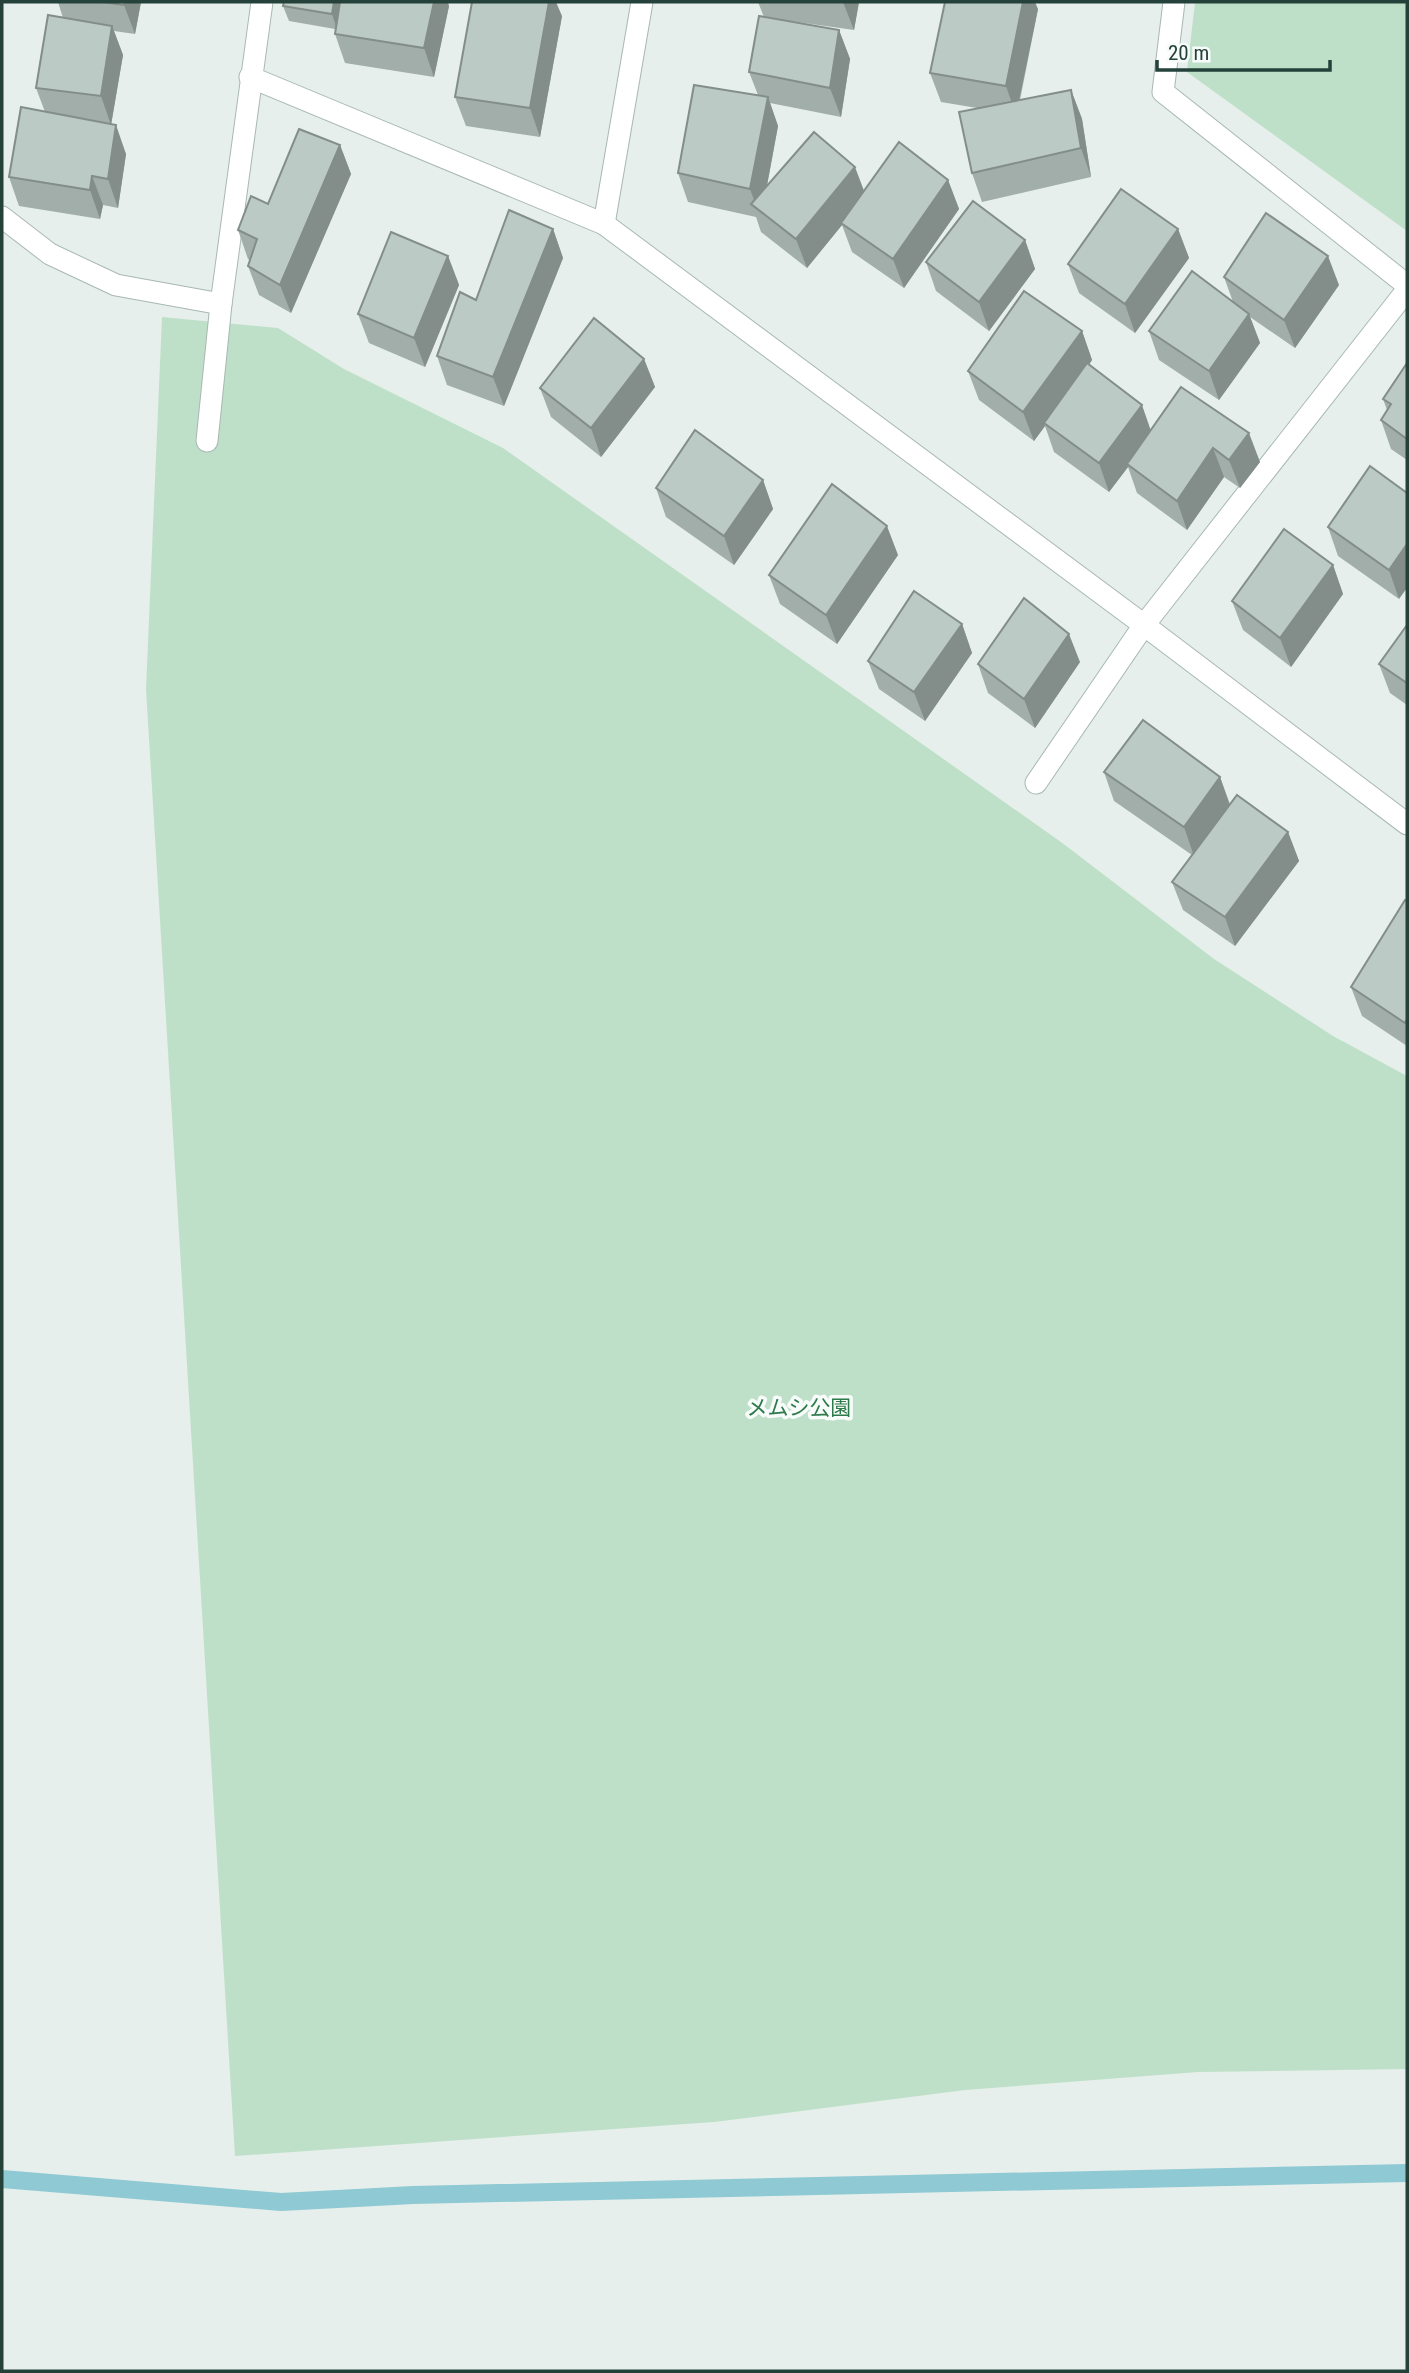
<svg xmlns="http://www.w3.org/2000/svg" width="1409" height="2373" font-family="'Roboto Condensed','Noto Sans JP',sans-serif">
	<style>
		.green { fill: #bfe0c8 }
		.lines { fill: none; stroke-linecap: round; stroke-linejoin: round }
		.stream { stroke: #8ec9d4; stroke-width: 18 }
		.minor-casing { stroke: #a8b8b2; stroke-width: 23 }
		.minor { stroke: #fff; stroke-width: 21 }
		.wall { fill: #a1aea9 }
		.shaded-wall { fill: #838d89 }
		.building { fill: #bbcac4; stroke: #838d89; stroke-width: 2 }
		.labels { text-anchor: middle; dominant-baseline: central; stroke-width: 7; stroke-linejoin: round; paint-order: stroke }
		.park-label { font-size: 21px; fill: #2d7a4b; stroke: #f7fbf9 }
	</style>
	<rect width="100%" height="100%" fill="#e6efeb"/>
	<!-- green -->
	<g class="green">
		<path d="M 1195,2 L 1407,2 L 1407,231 L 1187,72 Z"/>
		<path d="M 162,317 L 278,328 L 344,369 L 503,448 L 1061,842 L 1214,959 L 1333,1036 L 1407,1076 L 1407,2069 L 1198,2072 L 965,2090 L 714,2122 L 235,2156 L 146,689 Z"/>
	</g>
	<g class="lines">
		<!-- stream -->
		<path class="stream" d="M 2,2179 L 281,2202 L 413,2195 L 1407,2173"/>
		<!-- minor casing -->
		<g class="minor-casing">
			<g id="minor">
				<path d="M 1174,2 L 1163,92 L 1407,285"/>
				<path d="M 250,77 L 604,224 L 1144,625 L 1407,824"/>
				<path d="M 2,217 L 50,254 L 116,285 L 221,304"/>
				<path d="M 604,224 L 642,2"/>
				<path d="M 207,441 L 221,304 L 262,2"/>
				<path d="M 1036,783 L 1144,625 L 1407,290"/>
			</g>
		</g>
		<!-- minor -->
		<use href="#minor" class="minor"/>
	</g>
	<!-- wall -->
	<g class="wall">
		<path d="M 58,2 L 141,2 L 135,34 L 114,31 L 123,55 L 111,125 L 126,154 L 118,208 L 103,205 L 100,219 L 19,206 L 9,177 L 45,112 L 36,88 L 63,18 Z"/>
		<path d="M 758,2 L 859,2 L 854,30 L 769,18 L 839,30 L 850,59 L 841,117 L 770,103 L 778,126 L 767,186 L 864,191 L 948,180 L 959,209 L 904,288 L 852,252 L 842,225 L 807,268 L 761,232 L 756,217 L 688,202 L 678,173 L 758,95 L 749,72 L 764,17 Z"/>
		<path d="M 283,6 L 449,6 L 434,77 L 345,63 L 335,34 L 335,29 L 289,21 Z"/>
		<path d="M 1038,9 L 1020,100 L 1071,90 L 1082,119 L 1091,177 L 982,202 L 972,173 L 977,108 L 941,102 L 930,73 Z"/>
		<path d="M 562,16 L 540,137 L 466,126 L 455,97 Z"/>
		<path d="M 340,145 L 351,174 L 291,313 L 259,295 L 248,266 L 250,260 L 248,259 L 238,230 L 268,204 Z"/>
		<path d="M 553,229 L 563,258 L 504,406 L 447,385 L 437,356 L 476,300 Z"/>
		<path d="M 1178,229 L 1189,258 L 1135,333 L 1079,293 L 1068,264 Z"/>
		<path d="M 1025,240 L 1035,269 L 989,331 L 936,291 L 926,262 Z"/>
		<path d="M 448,256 L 459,285 L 425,367 L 369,343 L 358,314 Z"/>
		<path d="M 1224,277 L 1339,285 L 1295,348 L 1250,317 L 1260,343 L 1219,400 L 1159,360 L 1149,331 L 1233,302 Z"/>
		<path d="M 1082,331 L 1092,360 L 1089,365 L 1151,430 L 1260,462 L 1240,488 L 1224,477 L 1187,530 L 1137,493 L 1128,467 L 1109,492 L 1054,452 L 1045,426 L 1034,441 L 979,400 L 968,371 Z"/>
		<path d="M 644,359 L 655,387 L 601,457 L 551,417 L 540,388 Z"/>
		<path d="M 1407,363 L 1407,460 L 1391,449 L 1381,420 L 1387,410 L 1383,399 Z"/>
		<path d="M 1370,466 L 1399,599 L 1338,556 L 1328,527 Z"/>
		<path d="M 763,480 L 773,509 L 734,565 L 666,517 L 656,488 Z"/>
		<path d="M 898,555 L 837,644 L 780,604 L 769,575 Z"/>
		<path d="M 1333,565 L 1343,594 L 1291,667 L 1243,630 L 1232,601 Z"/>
		<path d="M 962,624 L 972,653 L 925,721 L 879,689 L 868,661 Z"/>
		<path d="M 1407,625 L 1407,705 L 1390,693 L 1379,664 Z"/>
		<path d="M 1080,662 L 1035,728 L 988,693 L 978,664 Z"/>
		<path d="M 1104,772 L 1220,777 L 1230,804 L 1288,832 L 1299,861 L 1235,946 L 1183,910 L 1172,882 L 1192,855 L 1114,801 Z"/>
		<path d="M 1407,901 L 1407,1046 L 1362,1016 L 1351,987 Z"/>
	</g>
	<!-- shaded-wall -->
	<g class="shaded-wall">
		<path d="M 125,2 L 141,2 L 135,34 L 124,5 Z"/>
		<path d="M 334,2 L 343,2 L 337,29 L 332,14 Z"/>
		<path d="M 434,2 L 448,2 L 449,6 L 434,77 L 424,48 Z"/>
		<path d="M 549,2 L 556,2 L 562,16 L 540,137 L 530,108 Z"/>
		<path d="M 843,2 L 859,2 L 854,30 Z"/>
		<path d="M 1023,2 L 1035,2 L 1038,9 L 1016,115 L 1006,86 Z"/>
		<path d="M 112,26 L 123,55 L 111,125 L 101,96 Z"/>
		<path d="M 839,30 L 850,59 L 841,117 L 830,88 Z"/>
		<path d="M 1071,90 L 1082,119 L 1091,177 L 1081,148 Z"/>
		<path d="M 768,97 L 778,126 L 762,212 L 757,208 L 750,189 Z"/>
		<path d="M 116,125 L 126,154 L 118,208 L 108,179 Z"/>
		<path d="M 340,145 L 351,174 L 291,313 L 280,285 Z"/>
		<path d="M 855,167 L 866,196 L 841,223 L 842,225 L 807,268 L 796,239 Z"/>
		<path d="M 92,176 L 103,205 L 100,219 L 90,190 Z"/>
		<path d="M 948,180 L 959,209 L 904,288 L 893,259 Z"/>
		<path d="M 553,229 L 563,258 L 504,406 L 493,377 Z"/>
		<path d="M 1178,229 L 1189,258 L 1135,333 L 1125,304 Z"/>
		<path d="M 1025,240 L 1035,269 L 989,331 L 979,302 Z"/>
		<path d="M 448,256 L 459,285 L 425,367 L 414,338 Z"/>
		<path d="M 1328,256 L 1339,285 L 1295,348 L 1284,320 Z"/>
		<path d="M 1249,314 L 1260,343 L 1219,400 L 1209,371 Z"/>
		<path d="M 1082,331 L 1092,360 L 1046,425 L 1044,423 L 1045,426 L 1034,441 L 1023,412 Z"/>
		<path d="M 644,359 L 655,387 L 601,457 L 591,428 Z"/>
		<path d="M 1142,405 L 1152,434 L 1127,464 L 1128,467 L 1109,492 L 1099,463 Z"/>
		<path d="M 1249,433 L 1260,462 L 1240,488 L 1229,460 Z"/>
		<path d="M 1213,448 L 1224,477 L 1187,530 L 1177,501 Z"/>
		<path d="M 763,480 L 773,509 L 734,565 L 724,536 Z"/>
		<path d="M 887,526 L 898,555 L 837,644 L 826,615 Z"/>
		<path d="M 1407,544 L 1407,588 L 1399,599 L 1389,570 Z"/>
		<path d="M 1333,565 L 1343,594 L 1291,667 L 1280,638 Z"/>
		<path d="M 962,624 L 972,653 L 925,721 L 914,692 Z"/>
		<path d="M 1069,634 L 1080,662 L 1035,728 L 1024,699 Z"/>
		<path d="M 1220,777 L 1230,806 L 1194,856 L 1184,827 Z"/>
		<path d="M 1288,832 L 1299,861 L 1235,946 L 1225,917 Z"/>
	</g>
	<!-- building -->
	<g class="building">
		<path d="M 103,2 L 125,2 L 124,5 Z"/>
		<path d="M 284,2 L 334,2 L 332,14 L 283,6 Z"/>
		<path d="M 340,2 L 434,2 L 424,48 L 335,34 Z"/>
		<path d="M 472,2 L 549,2 L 530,108 L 455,97 Z"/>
		<path d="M 945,2 L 1023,2 L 1006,86 L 930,73 Z"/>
		<path d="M 48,15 L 112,26 L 101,96 L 36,88 Z"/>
		<path d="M 759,16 L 839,30 L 830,88 L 749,72 Z"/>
		<path d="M 694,85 L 768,97 L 750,189 L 678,173 Z"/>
		<path d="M 1071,90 L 1081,148 L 972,173 L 959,112 Z"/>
		<path d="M 21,107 L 116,125 L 108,179 L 92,176 L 90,190 L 9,177 Z"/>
		<path d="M 299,129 L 340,145 L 280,285 L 248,266 L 257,239 L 238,230 L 251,196 L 268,204 Z"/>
		<path d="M 814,132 L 855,167 L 796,239 L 751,204 Z"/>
		<path d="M 899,142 L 948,180 L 893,259 L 841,223 Z"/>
		<path d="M 1121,189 L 1178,229 L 1125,304 L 1068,264 Z"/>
		<path d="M 973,201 L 1025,240 L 979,302 L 926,262 Z"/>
		<path d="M 509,210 L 553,229 L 493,377 L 437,356 L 460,292 L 476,300 Z"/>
		<path d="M 1266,213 L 1328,256 L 1284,320 L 1224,277 Z"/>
		<path d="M 391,232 L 448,256 L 414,338 L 358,314 Z"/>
		<path d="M 1192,271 L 1249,314 L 1209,371 L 1149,331 Z"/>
		<path d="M 1024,291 L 1082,331 L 1023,412 L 968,371 Z"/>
		<path d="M 594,318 L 644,359 L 591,428 L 540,388 Z"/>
		<path d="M 1087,363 L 1142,405 L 1099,463 L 1044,423 Z"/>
		<path d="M 1407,363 L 1407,439 L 1381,420 L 1391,404 L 1383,399 Z"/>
		<path d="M 1181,387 L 1249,433 L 1229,460 L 1213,448 L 1177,501 L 1127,464 Z"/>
		<path d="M 695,430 L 763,480 L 724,536 L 656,488 Z"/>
		<path d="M 1370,466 L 1407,493 L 1407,544 L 1389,570 L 1328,527 Z"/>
		<path d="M 832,484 L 887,526 L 826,615 L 769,575 Z"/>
		<path d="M 1284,529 L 1333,565 L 1280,638 L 1232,601 Z"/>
		<path d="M 914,591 L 962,624 L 914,692 L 868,661 Z"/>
		<path d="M 1024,598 L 1069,634 L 1024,699 L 978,664 Z"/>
		<path d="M 1407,625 L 1407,683 L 1379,664 Z"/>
		<path d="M 1143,720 L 1220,777 L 1184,827 L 1104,772 Z"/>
		<path d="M 1237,795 L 1288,832 L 1225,917 L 1172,882 Z"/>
		<path d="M 1405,900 L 1407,901 L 1407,1019 L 1405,1023 L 1351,987 Z"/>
	</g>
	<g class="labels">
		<!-- park labels -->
		<g class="park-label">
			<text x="799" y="1408">メムシ公園</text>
		</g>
	</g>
	<!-- border -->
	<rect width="1409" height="2373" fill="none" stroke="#24423a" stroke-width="7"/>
	<!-- scale -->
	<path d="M1157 60v10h173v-10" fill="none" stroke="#24423a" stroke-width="3.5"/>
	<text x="1168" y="60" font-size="21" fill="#24423a" stroke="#f7fbf9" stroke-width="5" paint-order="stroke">20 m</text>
</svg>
